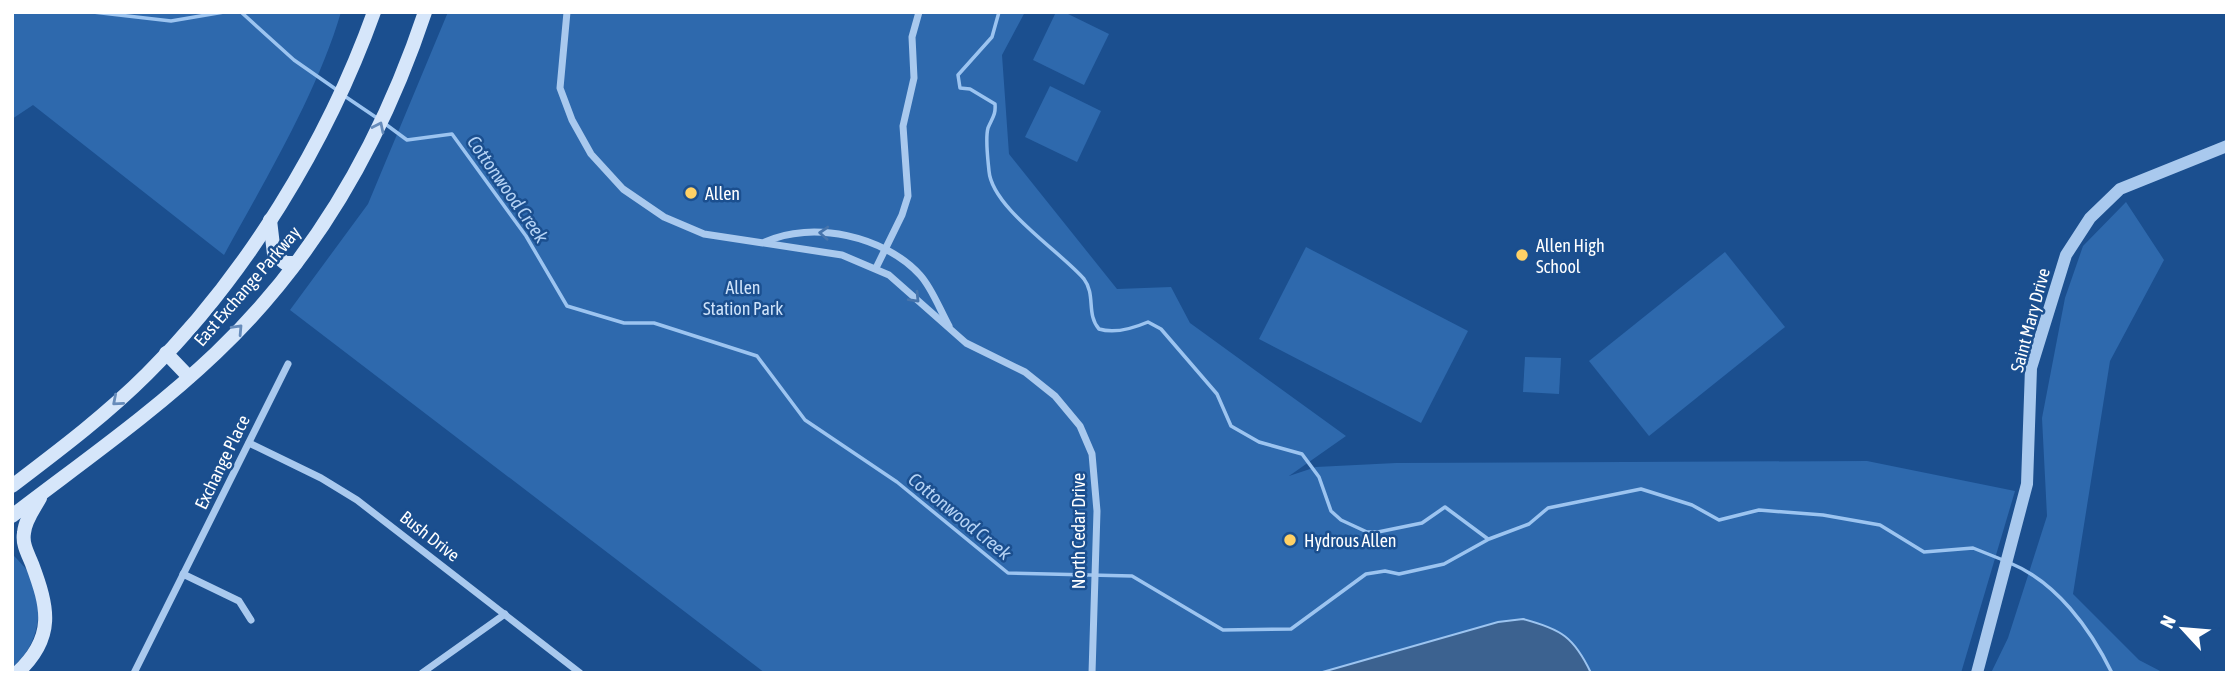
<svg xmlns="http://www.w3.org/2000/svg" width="2239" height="685" font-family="'Asap Condensed',sans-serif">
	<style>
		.green { fill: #2e69ad }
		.water { fill: #3c6290; stroke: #9cc4f0; stroke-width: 2 }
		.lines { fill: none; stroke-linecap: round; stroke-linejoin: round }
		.stream { stroke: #9cc4f0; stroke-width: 3.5 }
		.minor { stroke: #a9c9ee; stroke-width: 7 }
		.tertiary { stroke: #a9c9ee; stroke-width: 12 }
		.secondary { stroke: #d6e6fa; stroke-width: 14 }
		.oneway { stroke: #668bba }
		.oneway2 { stroke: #4674ac }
		.poi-dot { fill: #ffd166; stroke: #1b4f8f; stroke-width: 2.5 }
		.labels { text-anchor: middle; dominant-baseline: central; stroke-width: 5; stroke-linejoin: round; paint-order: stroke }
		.poi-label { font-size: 18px; fill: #fff; stroke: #1b4f8f; text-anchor: start }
		.street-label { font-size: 18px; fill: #fff; stroke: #1b4f8f }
		.park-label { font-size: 18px; fill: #cfe3fa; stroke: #1b4f8f }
		.water-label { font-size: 19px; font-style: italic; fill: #b5d3f5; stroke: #1b4f8f }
	</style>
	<rect width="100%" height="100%" fill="#1b4f8f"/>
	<!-- green -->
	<g class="green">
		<path d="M 12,12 L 341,12 C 317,94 265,180 224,255 L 33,105 L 12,119 Z"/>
		<path d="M 448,12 L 1025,12 L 1002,55 L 1009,154 L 1117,289 L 1171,287 L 1190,323 L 1346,436 L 1289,476 L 1316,467 L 1396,463 L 1867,461 L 2015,491 L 1961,673 L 765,673 L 290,310 L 368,204 Z"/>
		<path d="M 1056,12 L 1064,12 L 1109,34 L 1084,85 L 1033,60 Z"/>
		<path d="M 1050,86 L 1101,111 L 1077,162 L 1025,137 Z"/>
		<path d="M 2126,202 L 2164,260 L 2110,361 L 2073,594 L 2139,660 L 2164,673 L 1991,673 L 2008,638 L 2047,516 L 2042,418 L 2065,298 L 2083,246 Z"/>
		<path d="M 1306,247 L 1468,331 L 1421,423 L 1259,339 Z"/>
		<path d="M 1725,252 L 1785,327 L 1649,436 L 1589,361 Z"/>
		<path d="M 1525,357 L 1561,358 L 1559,394 L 1523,392 Z"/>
		<path d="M 12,554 C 18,560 26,568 30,575 C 46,605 39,647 12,667 Z"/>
	</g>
	<!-- water -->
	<path class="water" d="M 1523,619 C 1561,629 1574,637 1591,673 L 1319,673 L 1498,622 Z"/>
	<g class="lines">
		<!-- stream -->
		<g class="stream">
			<path d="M 93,12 L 171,21 L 224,12"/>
			<path d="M 241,12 L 294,60 L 337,90"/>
			<path d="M 999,12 L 992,37 L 958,75 L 960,88 L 970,89 L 995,104 C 996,115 992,118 988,128 C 985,139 988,160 989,171 C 992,208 1061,252 1084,279 C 1096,295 1086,314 1099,329 C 1115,334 1134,328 1148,322 L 1161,329 L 1217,394 L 1231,426 L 1259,442 L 1302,454 L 1319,477 L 1331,511 L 1341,520 L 1367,532 L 1378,532 L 1422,523 L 1445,507 L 1488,539"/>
			<path d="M 343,95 L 377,118"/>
			<path d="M 384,123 L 407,140 L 452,134 L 526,236 L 567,306 L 624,323 L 654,323 L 757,356 L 805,420 L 897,482 L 1008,573 L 1132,576 L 1223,630 L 1291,629 L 1366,574 L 1385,571 L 1399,574 L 1444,564 L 1489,539 L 1529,524 L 1548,508 L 1641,489 L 1692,505 L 1719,520 L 1759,510 L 1823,515 L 1880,525 L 1924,552 L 1973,548 L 2003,560"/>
			<path d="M 2010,563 C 2056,582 2090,628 2112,673"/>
		</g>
		<!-- minor -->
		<g class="minor">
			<path d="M 567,12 L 560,88 L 572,120 L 591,154 L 623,189 L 664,217 L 704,234 L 842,255 L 889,275 L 966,343 L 1025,372 L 1055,396 L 1080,426 L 1092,454 L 1097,511 L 1092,673"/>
			<path d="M 765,242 C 812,220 885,236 920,275 C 932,288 940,310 949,326"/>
			<path d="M 876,268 L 902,215 L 908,196 L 903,126 L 914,78 L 912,37 L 919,12"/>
			<path d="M 249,443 L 321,478 L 357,500 L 580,673"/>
			<path d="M 183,574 L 239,601 L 251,620"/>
			<path d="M 134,673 L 288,364"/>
			<path d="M 422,673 L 505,614"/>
		</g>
		<!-- tertiary -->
		<path class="tertiary" d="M 1977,673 L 2027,484 L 2031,368 L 2066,255 L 2090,218 L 2120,189 L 2227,146"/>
		<!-- secondary -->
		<g class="secondary">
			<path d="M 270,220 L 274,254 L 285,263 L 296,263"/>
			<path d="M 166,353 L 189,377"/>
			<path d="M 12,486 C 58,451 106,415 147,374 C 246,276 327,143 374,12"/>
			<path d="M 12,516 C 81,463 153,413 216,353 C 315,259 382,141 425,12"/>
			<path d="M 17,673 C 56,637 48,607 32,564 C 28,554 22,544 24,533 C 25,520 34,509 40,498"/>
		</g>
	</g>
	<!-- one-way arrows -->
	<defs><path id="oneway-chevron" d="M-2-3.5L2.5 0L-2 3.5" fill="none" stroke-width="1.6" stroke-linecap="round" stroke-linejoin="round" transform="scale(1.75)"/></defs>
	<g class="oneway">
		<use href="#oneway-chevron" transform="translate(379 127) rotate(-64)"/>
		<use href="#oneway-chevron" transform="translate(238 329) rotate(-47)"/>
		<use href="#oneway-chevron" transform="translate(117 401) rotate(139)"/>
	</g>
	<g class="oneway2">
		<use href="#oneway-chevron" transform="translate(824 233) rotate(-177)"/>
		<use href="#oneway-chevron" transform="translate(915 298) rotate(46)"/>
	</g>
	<!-- markers -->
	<g class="poi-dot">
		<circle cx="691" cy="193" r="7"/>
		<circle cx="1522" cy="255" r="7"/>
		<circle cx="1290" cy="540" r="7"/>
	</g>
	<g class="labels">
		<!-- poi labels -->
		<g class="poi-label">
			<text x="705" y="193">Allen</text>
			<text x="1536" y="245">Allen High<tspan x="1536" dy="21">School</tspan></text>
			<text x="1304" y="540">Hydrous Allen</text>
		</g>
		<!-- street labels -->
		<g class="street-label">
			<text transform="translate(247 286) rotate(-49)">East Exchange Parkway</text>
			<text transform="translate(2030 320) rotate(-75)">Saint Mary Drive</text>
			<text transform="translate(222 462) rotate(-64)">Exchange Place</text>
			<text transform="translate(1078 531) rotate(-90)">North Cedar Drive</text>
			<text transform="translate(430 536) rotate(38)">Bush Drive</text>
		</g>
		<!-- park labels -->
		<g class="park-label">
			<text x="743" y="287">Allen<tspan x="743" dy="21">Station Park</tspan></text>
		</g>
		<!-- water labels -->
		<g class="water-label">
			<text transform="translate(508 189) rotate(55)">Cottonwood Creek</text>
			<text transform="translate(960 516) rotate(39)">Cottonwood Creek</text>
		</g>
	</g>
	<!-- border -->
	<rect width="2239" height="685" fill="none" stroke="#ffffff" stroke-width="28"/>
	<!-- north arrow -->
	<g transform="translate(2183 629) rotate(296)" stroke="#1b4f8f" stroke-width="5" paint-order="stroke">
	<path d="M0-5L12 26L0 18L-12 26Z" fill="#ffffff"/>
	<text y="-10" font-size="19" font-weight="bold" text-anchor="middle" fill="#ffffff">N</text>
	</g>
</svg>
